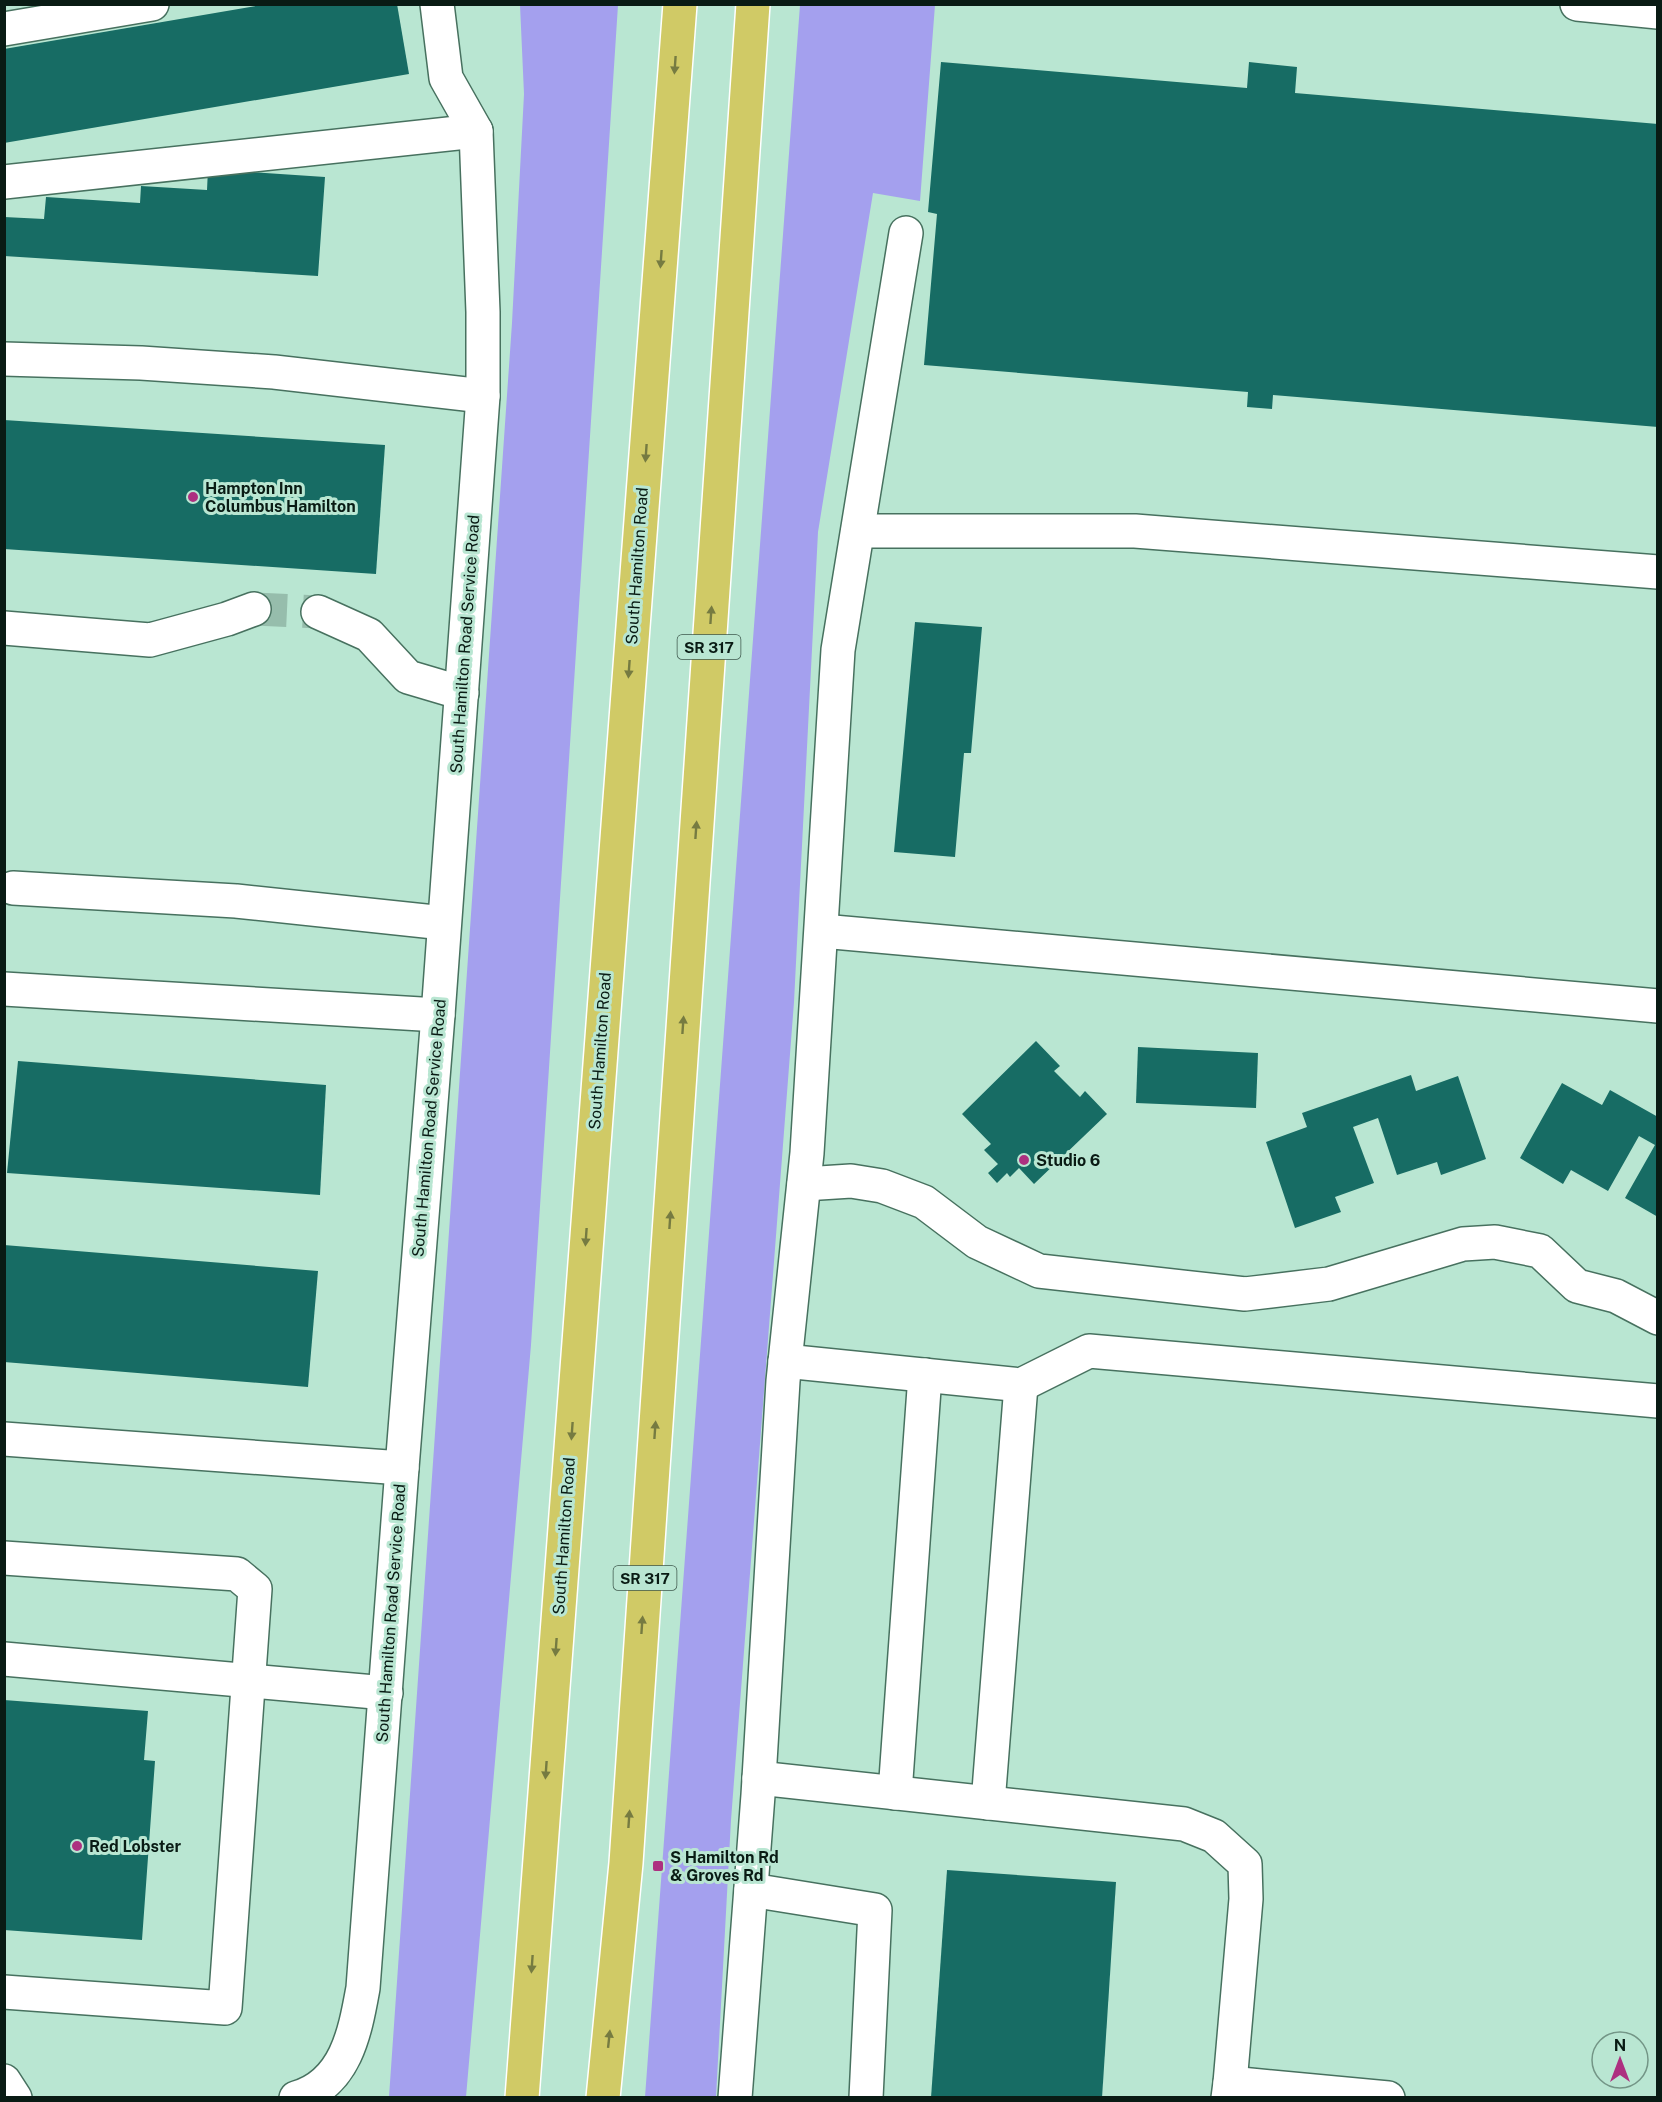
<svg xmlns="http://www.w3.org/2000/svg" width="1662" height="2102" font-family="'Public Sans',sans-serif">
	<style>
		.green { fill: #a4a0ee }
		.building { fill: #176c64 }
		.lines { fill: none; stroke-linecap: round; stroke-linejoin: round }
		.minor-tunnel { stroke: #96bdac; stroke-width: 33; stroke-dasharray: 33 16; stroke-linecap: butt }
		.minor-casing { stroke: #47715f; stroke-width: 36 }
		.major-casing { stroke: #fff; stroke-width: 36 }
		.minor { stroke: #fff; stroke-width: 33 }
		.major { stroke: #d0ca66; stroke-width: 33 }
		.oneway { fill: #767b41 }
		.poi-dot { fill: #ad3080; stroke: #b9e6d2; stroke-width: 2 }
		.labels { text-anchor: middle; dominant-baseline: central; stroke-width: 6; stroke-linejoin: round; paint-order: stroke }
		.shield { fill: #b9e6d2; stroke: #3e584d; stroke-width: 1.5 }
		.shield-label { font-size: 15px; font-weight: bold; fill: #091b14 }
		.poi-label { font-size: 16px; font-weight: bold; fill: #091b14; stroke: #b9e6d2; text-anchor: start }
		.street-label { font-size: 16px; fill: #091b14; stroke: #b9e6d2 }
	</style>
	<rect width="100%" height="100%" fill="#b9e6d2"/>
	<!-- green -->
	<g class="green">
		<path d="M 520,5 L 618,5 L 531,1345 L 466,2097 L 389,2097 L 512,323 L 524,94 Z"/>
		<path d="M 800,5 L 935,5 L 920,201 L 873,193 L 818,532 L 794,1002 L 731,1820 L 716,2097 L 645,2097 Z"/>
	</g>
	<!-- building -->
	<g class="building">
		<path d="M 267,4 L 397,4 L 409,74 L 4,143 L 4,49 Z"/>
		<path d="M 941,62 L 1247,88 L 1249,62 L 1297,67 L 1295,93 L 1658,124 L 1658,427 L 1273,395 L 1272,409 L 1247,407 L 1248,392 L 924,365 L 937,214 L 928,212 Z"/>
		<path d="M 208,169 L 325,177 L 318,276 L 4,256 L 4,217 L 44,219 L 46,197 L 140,203 L 141,186 L 207,190 Z"/>
		<path d="M 4,420 L 385,445 L 376,574 L 4,549 Z"/>
		<path d="M 915,622 L 982,627 L 971,753 L 964,753 L 955,857 L 894,852 Z"/>
		<path d="M 1036,1041 L 1060,1066 L 1054,1071 L 1080,1097 L 1085,1091 L 1107,1114 L 1034,1184 L 1019,1168 L 1010,1177 L 1007,1173 L 997,1183 L 988,1173 L 998,1164 L 984,1150 L 991,1144 L 962,1114 Z"/>
		<path d="M 1138,1047 L 1258,1053 L 1256,1108 L 1136,1103 Z"/>
		<path d="M 18,1061 L 326,1085 L 320,1195 L 7,1173 Z"/>
		<path d="M 1411,1075 L 1416,1091 L 1458,1076 L 1486,1159 L 1441,1175 L 1437,1162 L 1397,1175 L 1378,1118 L 1353,1127 L 1374,1183 L 1335,1197 L 1341,1212 L 1295,1228 L 1266,1142 L 1307,1127 L 1302,1113 Z"/>
		<path d="M 1562,1083 L 1602,1105 L 1610,1090 L 1658,1117 L 1658,1217 L 1625,1198 L 1655,1145 L 1639,1136 L 1608,1191 L 1571,1170 L 1563,1184 L 1520,1158 Z"/>
		<path d="M 4,1245 L 318,1271 L 308,1387 L 4,1362 Z"/>
		<path d="M 4,1700 L 148,1711 L 144,1760 L 155,1761 L 142,1940 L 4,1930 Z"/>
		<path d="M 947,1870 L 1116,1882 L 1102,2098 L 931,2098 Z"/>
	</g>
	<g class="lines">
		<!-- minor-tunnel -->
		<path class="minor-tunnel" d="M 254,609 L 318,612"/>
		<!-- minor casing -->
		<g class="minor-casing">
			<g id="minor">
				<path d="M 1577,4 L 1658,12"/>
				<path d="M 4,29 L 152,4"/>
				<path d="M 4,182 L 476,131"/>
				<path d="M 4,359 L 141,363 L 274,372 L 483,396"/>
				<path d="M 858,531 L 1135,531 L 1658,572"/>
				<path d="M 318,612 L 369,635 L 408,677 L 462,693"/>
				<path d="M 4,628 L 150,640 L 227,619 L 254,609"/>
				<path d="M 13,888 L 236,901 L 444,923"/>
				<path d="M 822,931 L 1658,1006"/>
				<path d="M 4,989 L 438,1015"/>
				<path d="M 804,1184 L 851,1181 L 882,1186 L 924,1202 L 977,1242 L 1039,1271 L 1245,1294 L 1329,1284 L 1463,1244 L 1495,1242 L 1540,1251 L 1577,1286 L 1616,1296 L 1658,1318"/>
				<path d="M 785,1361 L 1021,1385 L 1089,1351 L 1658,1401"/>
				<path d="M 4,1439 L 402,1468"/>
				<path d="M 4,1558 L 237,1574 L 255,1589 L 225,2008 L 4,1992"/>
				<path d="M 4,1659 L 386,1693"/>
				<path d="M 759,1778 L 1184,1824 L 1214,1836 L 1245,1864 L 1246,1899 L 1230,2083"/>
				<path d="M 895,1793 L 925,1375"/>
				<path d="M 988,1803 L 1021,1385"/>
				<path d="M 751,1890 L 875,1910 L 866,2098"/>
				<path d="M 4,2081 L 15,2098"/>
				<path d="M 296,2098 C 346,2084 355,2032 363,1988 L 402,1468 L 438,1015 L 483,396 L 483,312 L 476,131 L 446,78 L 437,4"/>
				<path d="M 735,2098 L 758,1795 L 783,1381 L 807,1153 L 838,650 L 906,233"/>
				<path d="M 1228,2098 L 1230,2083 L 1388,2098"/>
			</g>
		</g>
		<!-- major casing -->
		<g class="major-casing">
			<g id="major">
				<path d="M 522,2098 L 680,4"/>
				<path d="M 603,2098 L 626,1863 L 753,4"/>
			</g>
		</g>
		<!-- minor -->
		<use href="#minor" class="minor"/>
		<!-- major -->
		<use href="#major" class="major"/>
	</g>
	<!-- one-way arrows -->
	<defs><path id="oneway-solid" d="M-6-.8H1V-3.2L6.5 0L1 3.2V.8H-6Z" transform="scale(1.5)"/></defs>
	<g class="oneway">
		<use href="#oneway-solid" transform="translate(675 65) rotate(94)"/>
		<use href="#oneway-solid" transform="translate(661 259) rotate(94)"/>
		<use href="#oneway-solid" transform="translate(646 453) rotate(94)"/>
		<use href="#oneway-solid" transform="translate(711 615) rotate(-86)"/>
		<use href="#oneway-solid" transform="translate(629 669) rotate(94)"/>
		<use href="#oneway-solid" transform="translate(696 830) rotate(-86)"/>
		<use href="#oneway-solid" transform="translate(683 1025) rotate(-86)"/>
		<use href="#oneway-solid" transform="translate(670 1220) rotate(-86)"/>
		<use href="#oneway-solid" transform="translate(586 1237) rotate(94)"/>
		<use href="#oneway-solid" transform="translate(655 1430) rotate(-86)"/>
		<use href="#oneway-solid" transform="translate(572 1431) rotate(94)"/>
		<use href="#oneway-solid" transform="translate(642 1625) rotate(-86)"/>
		<use href="#oneway-solid" transform="translate(556 1647) rotate(94)"/>
		<use href="#oneway-solid" transform="translate(546 1770) rotate(94)"/>
		<use href="#oneway-solid" transform="translate(629 1819) rotate(-86)"/>
		<use href="#oneway-solid" transform="translate(532 1964) rotate(94)"/>
		<use href="#oneway-solid" transform="translate(609 2039) rotate(-84)"/>
	</g>
	<!-- markers -->
	<g class="poi-dot">
		<circle cx="193" cy="497" r="6"/>
		<circle cx="1024" cy="1160" r="6"/>
		<circle cx="77" cy="1846" r="6"/>
		<rect x="652" y="1860" width="12" height="12" rx="3"/>
	</g>
	<g class="labels">
		<!-- shield labels -->
		<g class="shield">
			<rect x="677.5" y="635" width="63" height="24" rx="4.5"/>
			<rect x="613.5" y="1566" width="63" height="24" rx="4.5"/>
		</g>
		<g class="shield-label">
			<text x="709" y="647">SR 317</text>
			<text x="645" y="1578">SR 317</text>
		</g>
		<!-- poi labels -->
		<g class="poi-label">
			<text x="205" y="488">Hampton Inn<tspan x="205" dy="18">Columbus Hamilton</tspan></text>
			<text x="1036" y="1160">Studio 6</text>
			<text x="89" y="1846">Red Lobster</text>
			<text x="670" y="1857">S Hamilton Rd<tspan x="670" dy="18">&amp; Groves Rd</tspan></text>
		</g>
		<!-- street labels -->
		<g class="street-label">
			<text transform="translate(637 566) rotate(-86)">South Hamilton Road</text>
			<text transform="translate(465 644) rotate(-86)">South Hamilton Road Service Road</text>
			<text transform="translate(600 1051) rotate(-86)">South Hamilton Road</text>
			<text transform="translate(429 1128) rotate(-85)">South Hamilton Road Service Road</text>
			<text transform="translate(564 1536) rotate(-86)">South Hamilton Road</text>
			<text transform="translate(391 1613) rotate(-86)">South Hamilton Road Service Road</text>
		</g>
	</g>
	<!-- border -->
	<rect width="1662" height="2102" fill="none" stroke="#091b14" stroke-width="12"/>
	<!-- north arrow -->
	<g transform="translate(1620 2060)"><circle r="28" fill="#b9e6d2" stroke="#739586" stroke-width="1.5"/>
	<path d="M0-4.5L10 22L0 15L-10 22Z" fill="#ad3080"/>
	<text y="-9" font-size="16" font-weight="bold" text-anchor="middle" fill="#091b14">N</text>
	</g>
</svg>
